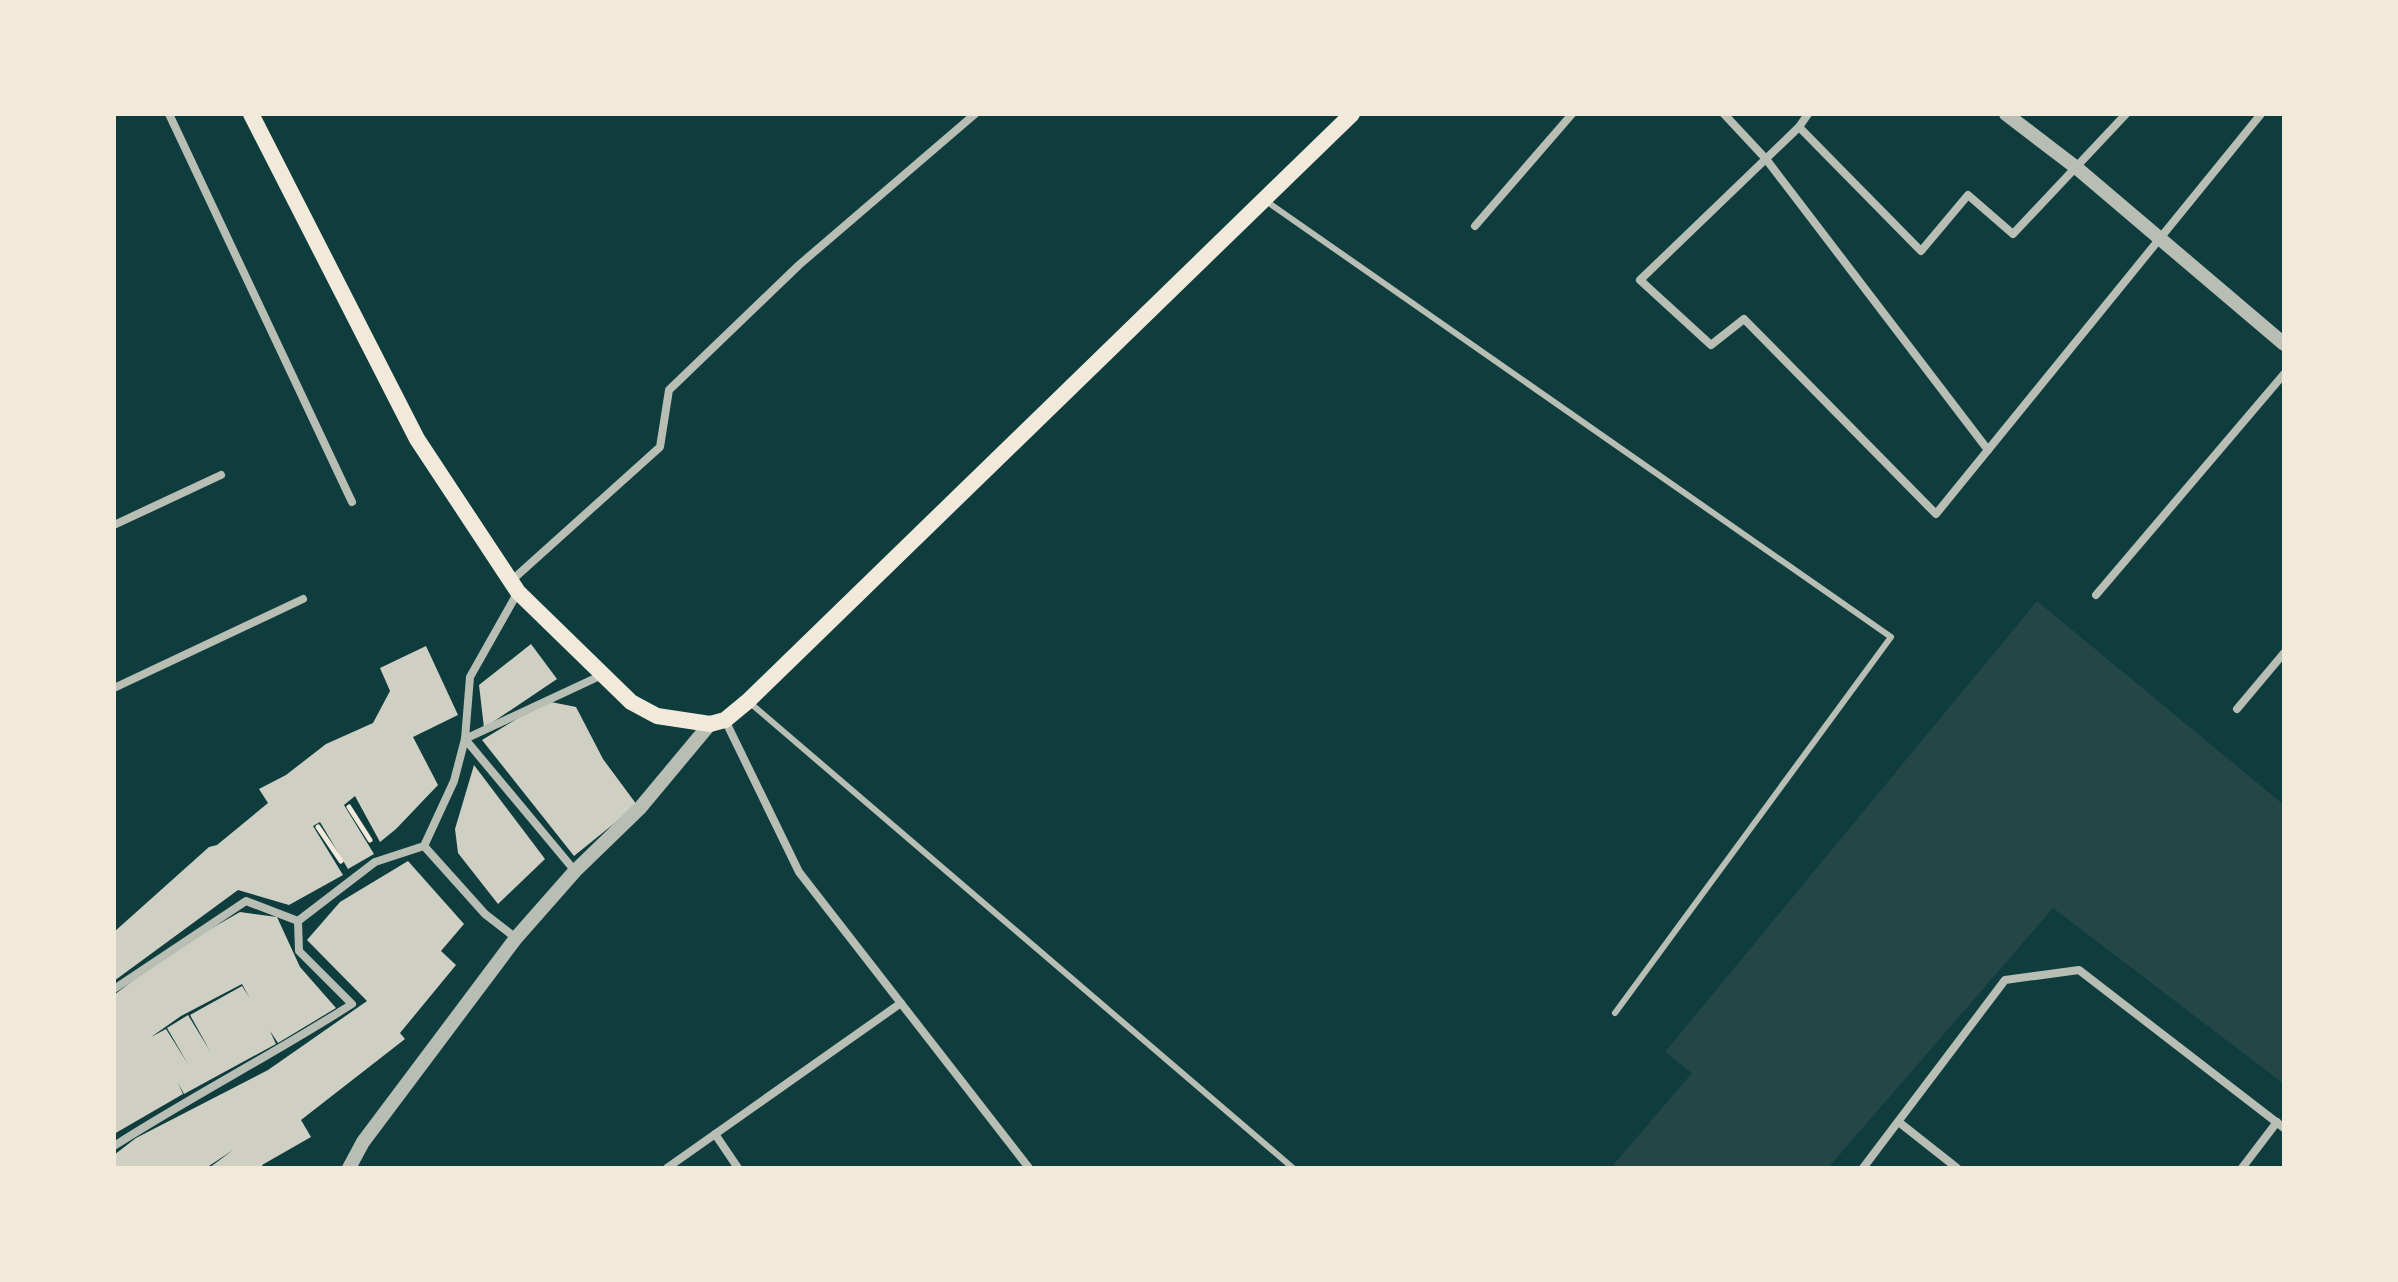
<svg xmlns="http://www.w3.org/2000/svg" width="2398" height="1282" font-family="'Source Sans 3',sans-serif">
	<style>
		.green { fill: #244646 }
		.building { fill: #cfcfc3; fill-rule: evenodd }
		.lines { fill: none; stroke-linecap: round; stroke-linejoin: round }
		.path { stroke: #f1e9da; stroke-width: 5 }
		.service { stroke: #b8beb3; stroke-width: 6 }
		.minor { stroke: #b8beb3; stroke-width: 8 }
		.tertiary { stroke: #b8beb3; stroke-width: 14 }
		.secondary { stroke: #f1e9da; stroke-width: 16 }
	</style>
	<rect width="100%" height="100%" fill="#0f3d3e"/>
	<!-- green -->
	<path class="green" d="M 2037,601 L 2284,805 L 2284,1084 L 2053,908 L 1828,1168 L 1618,1168 L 1614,1164 L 1692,1073 L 1665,1052 Z"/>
	<!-- building -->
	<g class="building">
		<path d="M 531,644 L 557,679 L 484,728 L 479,685 Z"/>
		<path d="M 426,646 L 458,715 L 413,737 L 438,785 L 396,829 L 380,842 L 355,796 L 344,805 L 374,854 L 348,869 L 320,822 L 313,826 L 343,875 L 289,905 L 238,890 L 114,981 L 114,932 L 209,847 L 217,845 L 268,803 L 259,789 L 286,775 L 326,744 L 373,723 L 390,691 L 380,668 Z"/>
		<path d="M 546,701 L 576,707 L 603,759 L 637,805 L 574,856 L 482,740 Z"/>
		<path d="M 474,765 L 545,859 L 498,904 L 458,853 L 455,829 Z"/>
		<path d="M 408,861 L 464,924 L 441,951 L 456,965 L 400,1033 L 405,1039 L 301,1120 L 311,1137 L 262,1165 L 264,1168 L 209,1168 L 233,1150 L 206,1168 L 114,1168 L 114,1155 L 136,1138 L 268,1070 L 367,1001 L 307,940 L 340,902 Z"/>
		<path d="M 240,912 L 277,917 L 300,967 L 336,1008 L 278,1043 L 270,1031 L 276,1044 L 184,1094 L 178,1083 L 183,1094 L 114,1134 L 114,995 L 172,951 ZM 242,984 L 249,997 L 242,986 L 190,1015 L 210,1051 L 188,1015 L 167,1028 L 188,1064 L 166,1029 L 151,1037 L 181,1016 Z"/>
	</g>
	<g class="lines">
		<!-- path -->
		<g class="path">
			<path d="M 349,807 L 370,840"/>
			<path d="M 318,827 L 341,861"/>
		</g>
		<!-- service -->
		<g class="service">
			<path d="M 1266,201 L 1891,637 L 1615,1013"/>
			<path d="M 749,702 L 1293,1168"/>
		</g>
		<!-- minor -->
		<g class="minor">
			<path d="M 169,114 L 352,502"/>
			<path d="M 1724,114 L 1766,159 L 1988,450"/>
			<path d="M 1808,114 L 1799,127 L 1640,280 L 1711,345 L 1744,319 L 1936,514 L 2261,114"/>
			<path d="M 1799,127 L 1921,251 L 1968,195 L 2013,234 L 2126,114"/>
			<path d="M 1475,226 L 1572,114"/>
			<path d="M 114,525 L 221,475"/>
			<path d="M 511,581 L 660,447 L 669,390 L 799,265 L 975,114"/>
			<path d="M 2096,595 L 2284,374"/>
			<path d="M 114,688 L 303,599"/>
			<path d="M 2237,709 L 2284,653"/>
			<path d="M 725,720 L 799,872 L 1029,1168"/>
			<path d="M 424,846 L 485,914 L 516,938"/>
			<path d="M 575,871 L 465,739 L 602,675"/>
			<path d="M 114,989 L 246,901 L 298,921 L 375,862 L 424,846 L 454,781 L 465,739 L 470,677 L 518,592"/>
			<path d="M 1900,1123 L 1957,1168"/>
			<path d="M 715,1134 L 738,1168"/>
			<path d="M 114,1146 C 192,1096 274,1054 352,1004 L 299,951 L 298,921"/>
			<path d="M 667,1168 L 901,1003"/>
			<path d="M 1863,1168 L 2005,980 L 2079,970 L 2284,1128"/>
			<path d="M 2242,1168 L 2277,1122"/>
		</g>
		<!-- tertiary -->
		<g class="tertiary">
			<path d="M 2006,114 L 2078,169 L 2284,344"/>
			<path d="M 349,1168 L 363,1142 L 516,938 L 575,871 L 640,808 L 710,724"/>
		</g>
		<!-- secondary -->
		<path class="secondary" d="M 251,114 L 417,439 L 518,592 L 631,702 L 657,716 L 710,724 L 725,720 L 748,701 L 1352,114"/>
	</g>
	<!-- border -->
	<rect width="2398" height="1282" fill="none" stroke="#f1e9da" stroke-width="232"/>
</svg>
